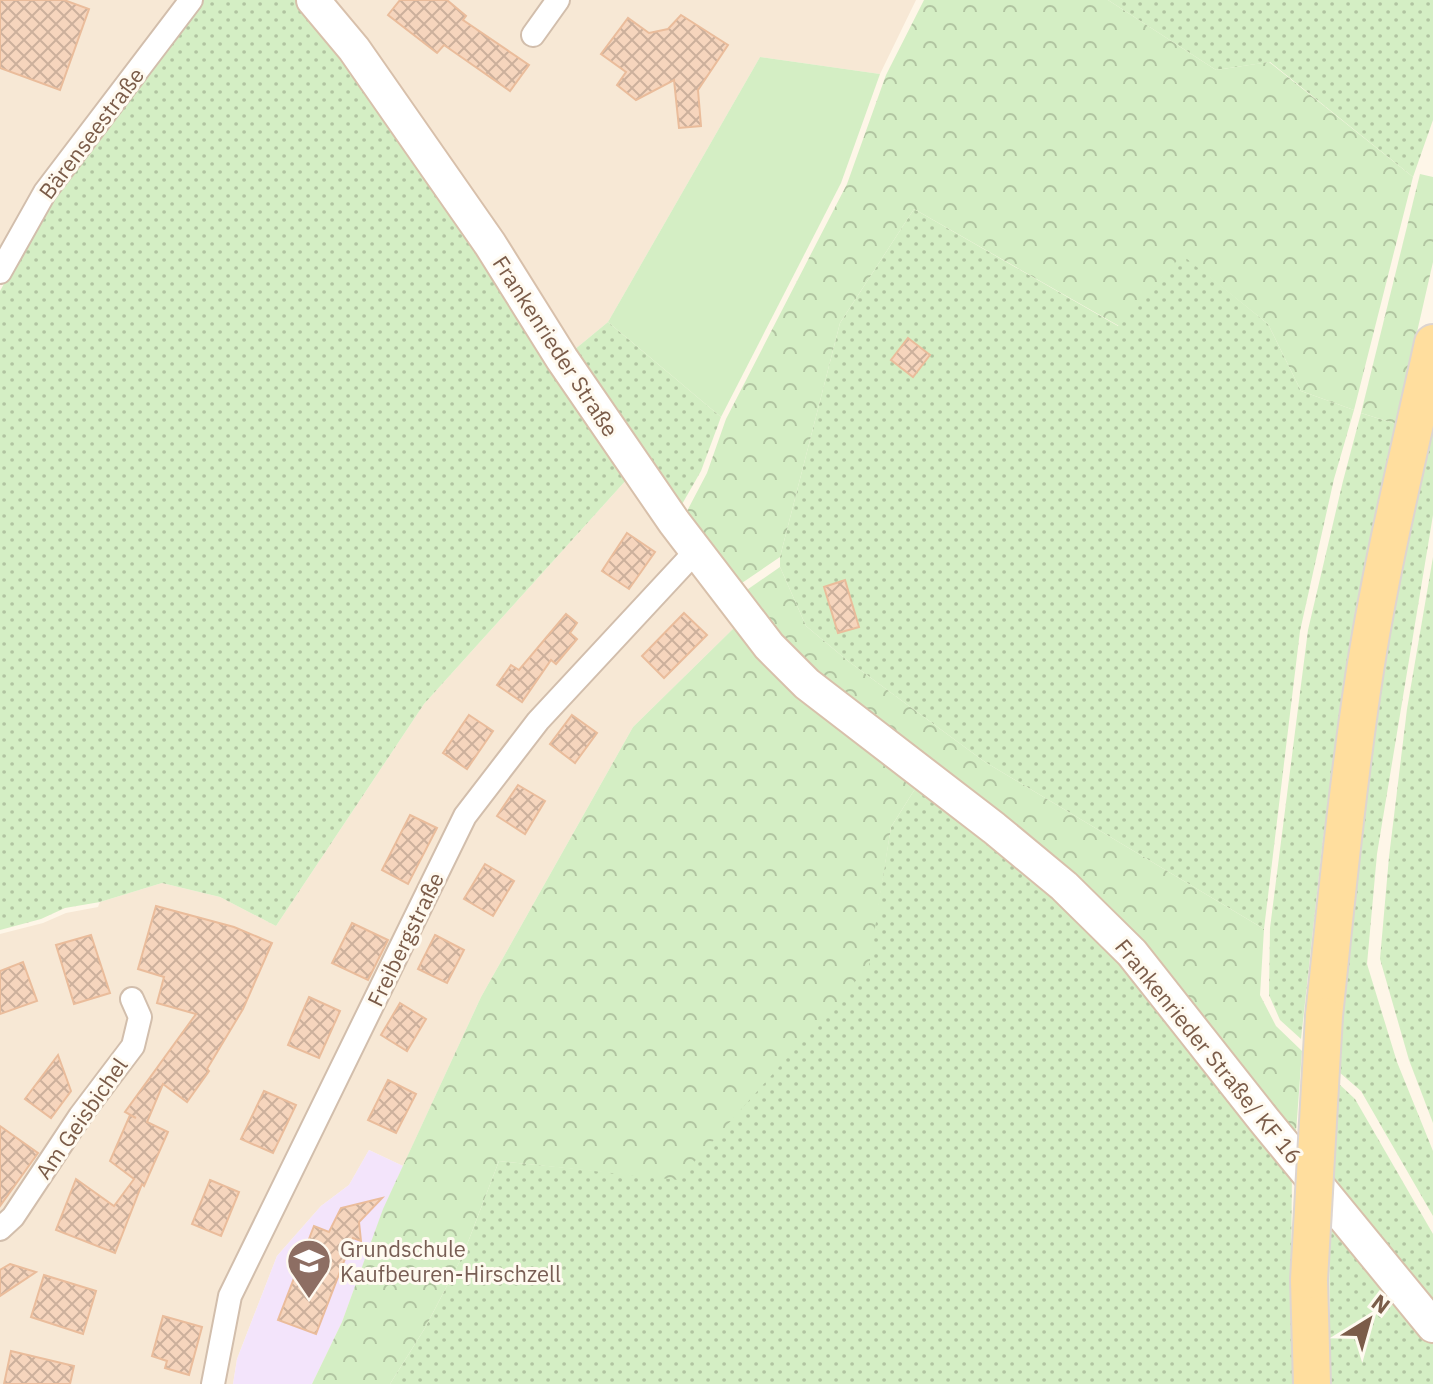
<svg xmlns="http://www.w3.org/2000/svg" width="1433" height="1384" font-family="'IBM Plex Sans',sans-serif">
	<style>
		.residential { fill: #f7e8d5 }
		.education { fill: #f3e4fb }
		.grass { fill: url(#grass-dots) }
		.forest { fill: url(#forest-crowns) }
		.green { fill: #d4eec4 }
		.building { fill: url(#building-cross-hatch); stroke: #eabc9b; stroke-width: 2 }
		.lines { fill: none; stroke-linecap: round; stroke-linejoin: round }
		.street-casing { stroke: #d2beac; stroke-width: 26 }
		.secondary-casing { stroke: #d8c0ab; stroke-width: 36 }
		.primary-casing { stroke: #ddd5d0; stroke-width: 40 }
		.street { stroke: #fff; stroke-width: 22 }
		.secondary { stroke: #fff; stroke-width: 32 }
		.primary { stroke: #ffde9e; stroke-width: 36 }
		.primary-bridge-casing { stroke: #ddd5d0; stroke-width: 40; stroke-linecap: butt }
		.primary-bridge { stroke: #ffde9e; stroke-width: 36 }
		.labels { text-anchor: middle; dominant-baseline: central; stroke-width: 6; stroke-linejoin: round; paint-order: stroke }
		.street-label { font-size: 22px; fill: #7b5c49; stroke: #fffaf0 }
		.education-label { font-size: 22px; fill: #785e54; stroke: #fffaf0; text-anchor: start }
	</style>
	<defs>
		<pattern id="grass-dots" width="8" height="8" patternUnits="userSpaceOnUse" patternTransform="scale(2)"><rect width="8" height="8" fill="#d4eec4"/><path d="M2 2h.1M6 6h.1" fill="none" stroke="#b1c4a1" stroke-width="1.8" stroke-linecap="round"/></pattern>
		<pattern id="forest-crowns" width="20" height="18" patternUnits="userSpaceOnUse" patternTransform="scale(2)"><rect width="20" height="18" fill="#d4eec4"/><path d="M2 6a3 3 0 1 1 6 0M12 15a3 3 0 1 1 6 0" fill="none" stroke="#b1c4a1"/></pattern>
		<pattern id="building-cross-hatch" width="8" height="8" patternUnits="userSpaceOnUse" patternTransform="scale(2)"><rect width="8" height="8" fill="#f6d5bd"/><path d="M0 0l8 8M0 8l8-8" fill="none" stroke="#ccb09c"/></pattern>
	</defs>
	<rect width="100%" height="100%" fill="#fef6e8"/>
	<!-- residential -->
	<g class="residential">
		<path d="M 0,0 L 186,0 L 0,272 Z"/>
		<path d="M 332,0 L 916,0 L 880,74 L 760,57 L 608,322 L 574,350 Z"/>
		<path d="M 628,478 L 738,624 L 633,727 L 481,997 L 403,1166 L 369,1150 L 349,1185 L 321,1206 L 277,1256 L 237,1359 L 233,1384 L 0,1384 L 0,934 L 43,923 L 66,913 L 98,907 L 100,902 L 162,883 L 220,897 L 276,926 L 424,704 Z"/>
	</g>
	<!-- education -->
	<path class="education" d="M 369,1150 L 403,1166 L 383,1210 L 342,1322 L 312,1384 L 233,1384 L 237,1359 L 277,1256 L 321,1206 L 349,1185 Z"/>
	<!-- grass -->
	<g class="grass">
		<path d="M 198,0 L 300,0 L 345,56 L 628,478 L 424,704 L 276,926 L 220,897 L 162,883 L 100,902 L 65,908 L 41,919 L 0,930 L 0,291 L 52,196 Z"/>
		<path d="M 1108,0 L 1433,0 L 1433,120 L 1413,177 L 1270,62 L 1216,70 Z"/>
		<path d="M 914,209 L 1118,326 L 1182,254 L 1268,324 L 1301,391 L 1354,410 L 1334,479 L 1300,631 L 1264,929 L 985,762 L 848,661 L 806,626 L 780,567 L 780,557 L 840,323 Z"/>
		<path d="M 608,322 L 721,417 L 701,471 L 681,506 L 574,350 Z"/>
		<path d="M 1433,402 L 1433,515 L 1377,854 L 1367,964 L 1397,1062 L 1433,1151 L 1433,1216 L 1361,1091 L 1339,1072 L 1340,1016 L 1379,680 Z"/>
		<path d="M 1361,413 L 1396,424 L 1350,671 L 1323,839 L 1301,1039 L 1280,1020 L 1269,995 L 1270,928 L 1308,630 L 1343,481 Z"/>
		<path d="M 1433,557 L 1433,1123 L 1409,1060 L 1380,959 L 1389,857 L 1407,709 Z"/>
		<path d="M 920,781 L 1127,959 L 1292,1167 L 1291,1279 L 1295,1384 L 390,1384 L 425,1328 L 463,1255 L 499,1161 L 678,1179 L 868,966 L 891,827 Z"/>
		<path d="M 1338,1083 L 1355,1099 L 1433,1234 L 1433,1311 L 1333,1190 Z"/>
		<path d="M 1329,1214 L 1433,1337 L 1433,1384 L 1330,1384 Z"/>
	</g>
	<!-- forest -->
	<g class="forest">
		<path d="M 924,0 L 1108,0 L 1216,70 L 1269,62 L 1413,177 L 1354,410 L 1301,391 L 1268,324 L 1182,255 L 1119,326 L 914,209 L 840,323 L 780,557 L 736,587 L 686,513 L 707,473 L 726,419 L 847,184 L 886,75 Z"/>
		<path d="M 1420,174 L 1433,177 L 1433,262 L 1396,424 L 1361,413 Z"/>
		<path d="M 780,567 L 806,626 L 848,661 L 985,762 L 1264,929 L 1260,995 L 1276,1026 L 1302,1051 L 1295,1146 L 1141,946 L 813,679 L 741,594 Z"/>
		<path d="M 738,624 L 920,781 L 891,827 L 869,966 L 678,1180 L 499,1161 L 463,1255 L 425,1328 L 390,1384 L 312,1384 L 342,1322 L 383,1209 L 481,997 L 633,727 Z"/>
	</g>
	<!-- green -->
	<path class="green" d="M 760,57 L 880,74 L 841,183 L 721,417 L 608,322 Z"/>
	<!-- building -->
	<g class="building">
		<path d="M 0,0 L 64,0 L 89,9 L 60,90 L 0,68 Z"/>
		<path d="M 400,0 L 447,0 L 466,16 L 463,20 L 529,65 L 510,91 L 444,45 L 437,53 L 388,15 Z"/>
		<path d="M 681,15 L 728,45 L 698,90 L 701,126 L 679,128 L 674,80 L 636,100 L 617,85 L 626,72 L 601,54 L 628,18 L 649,33 L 668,29 Z"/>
		<path d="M 908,338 L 930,355 L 913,377 L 891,360 Z"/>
		<path d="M 627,533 L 655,552 L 629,589 L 602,571 Z"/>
		<path d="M 845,580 L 859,627 L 838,633 L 824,587 Z"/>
		<path d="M 684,613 L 707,635 L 664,678 L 642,656 Z"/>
		<path d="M 566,614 L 577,623 L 570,633 L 577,639 L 556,664 L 551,660 L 522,702 L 497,685 L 511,665 L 519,670 Z"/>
		<path d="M 469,715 L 493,731 L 467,769 L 443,753 Z"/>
		<path d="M 572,715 L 597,733 L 575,763 L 550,744 Z"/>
		<path d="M 518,785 L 545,801 L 525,834 L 497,816 Z"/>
		<path d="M 410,815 L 437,828 L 408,884 L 382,870 Z"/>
		<path d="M 485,864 L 514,881 L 493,916 L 464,899 Z"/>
		<path d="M 156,906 L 234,927 L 272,943 L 243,1009 L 207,1069 L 209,1071 L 187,1102 L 163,1084 L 147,1122 L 168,1132 L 144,1186 L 142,1184 L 115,1253 L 56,1230 L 76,1179 L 114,1206 L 134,1179 L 110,1161 L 130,1115 L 136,1118 L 125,1112 L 196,1014 L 157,1003 L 164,977 L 138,969 Z"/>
		<path d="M 352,923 L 388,940 L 368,980 L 332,963 Z"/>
		<path d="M 91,935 L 110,993 L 74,1004 L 56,945 Z"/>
		<path d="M 435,935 L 464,950 L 447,983 L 418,969 Z"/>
		<path d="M 23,962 L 37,1001 L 0,1014 L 0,971 Z"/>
		<path d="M 309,997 L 340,1011 L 319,1058 L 288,1045 Z"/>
		<path d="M 400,1003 L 426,1019 L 407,1051 L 381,1035 Z"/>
		<path d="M 58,1055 L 71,1091 L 51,1118 L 25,1099 Z"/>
		<path d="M 388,1080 L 416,1094 L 396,1133 L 368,1120 Z"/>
		<path d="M 264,1091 L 296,1105 L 273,1153 L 241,1139 Z"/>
		<path d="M 0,1126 L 38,1153 L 0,1206 Z"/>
		<path d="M 210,1180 L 239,1192 L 221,1236 L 192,1224 Z"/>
		<path d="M 382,1198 L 359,1222 L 361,1241 L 353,1238 L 316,1334 L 278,1320 L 314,1226 L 329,1232 L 341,1208 Z"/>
		<path d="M 10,1264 L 36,1272 L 0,1296 L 0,1270 Z"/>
		<path d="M 44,1275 L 96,1291 L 83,1334 L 31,1317 Z"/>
		<path d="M 163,1316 L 202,1327 L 189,1375 L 165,1368 L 167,1361 L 152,1356 Z"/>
		<path d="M 11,1351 L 74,1366 L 70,1384 L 4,1384 Z"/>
	</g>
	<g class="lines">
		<!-- street casing -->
		<g class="street-casing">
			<g id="street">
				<path d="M 533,35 L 558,0"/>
				<path d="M 0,272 L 45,192 L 191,0"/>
				<path d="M 0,1229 L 13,1217 L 80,1116 L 133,1046 L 140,1017 L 132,999"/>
				<path d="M 213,1384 L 230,1296 L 465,816 L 538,721 L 695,552"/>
			</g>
		</g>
		<!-- secondary casing -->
		<g class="secondary-casing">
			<path id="secondary" d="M 313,0 L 354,49 L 490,244 L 562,359 L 674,522 L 769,646 L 807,684 L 994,828 L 1064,886 L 1132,953 L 1264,1120 L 1433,1326"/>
		</g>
		<!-- primary casing -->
		<g class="primary-casing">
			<g id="primary">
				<path d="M 1324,1016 C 1336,903 1347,790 1364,677 C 1381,565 1409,453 1433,343"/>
				<path d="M 1309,1280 L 1312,1384"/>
			</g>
		</g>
		<!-- street -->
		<use href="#street" class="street"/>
		<!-- secondary -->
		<use href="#secondary" class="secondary"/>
		<!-- primary -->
		<use href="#primary" class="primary"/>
		<!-- primary-bridge casing -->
		<g class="primary-bridge-casing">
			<path id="primary-bridge" d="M 1309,1280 L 1324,1016"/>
		</g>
		<!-- primary-bridge -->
		<use href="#primary-bridge" class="primary-bridge"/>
	</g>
	<!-- icons -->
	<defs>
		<g id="school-pin" transform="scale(2.3)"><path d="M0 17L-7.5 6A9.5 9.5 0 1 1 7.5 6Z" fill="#8d6e63" stroke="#fffaf0"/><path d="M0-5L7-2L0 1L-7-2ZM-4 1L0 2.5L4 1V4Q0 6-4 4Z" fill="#fff"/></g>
	</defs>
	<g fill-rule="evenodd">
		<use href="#school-pin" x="309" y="1261"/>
	</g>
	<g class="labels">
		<!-- street labels -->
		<g class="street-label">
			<text transform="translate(91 133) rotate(-53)">Bärenseestraße</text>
			<text transform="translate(556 346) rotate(57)">Frankenrieder Straße</text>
			<text transform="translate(405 939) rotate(-64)">Freibergstraße</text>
			<text transform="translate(1209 1051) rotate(51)">Frankenrieder Straße/ KF 16</text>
			<text transform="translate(81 1118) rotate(-55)">Am Geisbichel</text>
		</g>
		<!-- education labels -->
		<g class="education-label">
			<text x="340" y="1248">Grundschule<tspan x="340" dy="25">Kaufbeuren-Hirschzell</tspan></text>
		</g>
	</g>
	<!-- north arrow -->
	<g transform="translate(1369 1320) rotate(37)" stroke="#fffaf0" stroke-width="6" paint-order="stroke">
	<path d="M0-6L14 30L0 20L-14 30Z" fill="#7b5c49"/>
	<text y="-12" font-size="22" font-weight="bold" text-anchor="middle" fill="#7b5c49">N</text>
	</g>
</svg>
